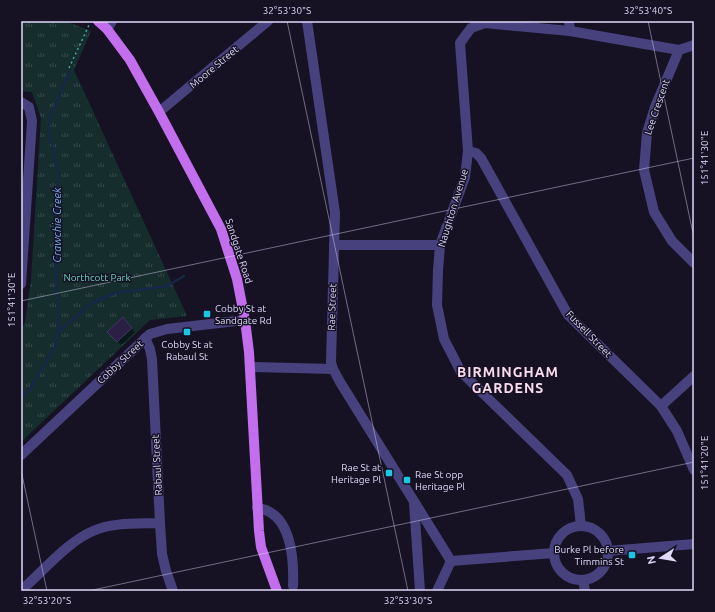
<svg xmlns="http://www.w3.org/2000/svg" width="715" height="612" font-family="Ubuntu,sans-serif">
	<style>
		.park { fill: url(#park-tufts) }
		.shadow { fill: #0007 }
		.lines { fill: none; stroke-linecap: round; stroke-linejoin: round }
		.stream { stroke: #162849; stroke-width: 2.5 }
		.building { fill: #292043; stroke: #42356c }
		.path { stroke: #3eaaa8; stroke-width: 1.5; stroke-dasharray: 2 3; stroke-linecap: butt }
		.minor { stroke: #47427d; stroke-width: 10 }
		.major { stroke: #c36eed; stroke-width: 10 }
		.ticks { fill: none; stroke: #dfd9fa; stroke-width: 1; stroke-opacity: 0.45 }
		.poi-dot { fill: #1cc6e3; stroke: #161224; stroke-width: 1.5 }
		.labels { text-anchor: middle; dominant-baseline: central; stroke-width: 3; stroke-linejoin: round; paint-order: stroke }
		.street-label { font-size: 10px; fill: #dfd9fa; stroke: #161224 }
		.park-label { font-size: 10px; fill: #6ed2be; stroke: #161224 }
		.poi-label { font-size: 10px; fill: #dfd9fa; stroke: #161224; text-anchor: start }
		.water-label { font-size: 11px; font-style: italic; fill: #74b0ee; stroke: #161224 }
		.district-label { font-size: 14px; font-weight: bold; letter-spacing: 1px; fill: #fbdbee; stroke: #161224 }
		.neatline { fill: none; stroke: #dfd9fa; stroke-width: 1.5 }
		.ticks-label { font-size: 10px; text-anchor: middle; fill: #dfd9fa }
	</style>
	<defs>
		<pattern id="park-tufts" width="24" height="20" patternUnits="userSpaceOnUse"><rect width="24" height="20" fill="#162d2d"/><path d="M3 7l-1-3M5 7V3M7 7l1-3M15 17l-1-3M17 17v-4M19 17l1-3" fill="none" stroke="#374b4c"/></pattern>
	</defs>
	<rect width="100%" height="100%" fill="#161224"/>
	<!-- park -->
	<path class="park" d="M 21,21 L 65,21 L 91,31 L 74,70 L 187,316 L 150,320 L 21,442 L 21,332 L 25,322 L 31,280 L 41,118 L 32,92 L 21,91 Z"/>
	<!-- shadow -->
	<path class="shadow" d="M 123,319 L 135,332 L 121,345 L 108,332 Z"/>
	<g class="lines">
		<!-- stream -->
		<g class="stream">
			<path d="M 58,332 L 92,303 L 115,293 L 167,286 L 184,276"/>
			<path d="M 21,397 L 30,389 L 55,347 L 58,332 L 56,272 L 57,171 L 49,129 L 50,117 L 70,71"/>
		</g>
	</g>
	<!-- building -->
	<path class="building" d="M 123,317 L 132,328 L 117,342 L 107,332 Z"/>
	<g class="lines">
		<!-- path -->
		<path class="path" d="M 69,68 L 90,23"/>
		<!-- minor -->
		<g class="minor">
			<path d="M 307,21 L 335,213 L 331,362 L 333,369 L 340,382 L 451,561"/>
			<path d="M 569,21 L 570,31"/>
			<path d="M 107,29 L 112,21"/>
			<path d="M 694,45 L 679,50 L 655,107 L 647,133 L 644,170 L 654,212 L 672,241 L 694,263"/>
			<path d="M 21,102 L 29,107 L 32,121 L 21,284"/>
			<path d="M 159,112 L 268,21"/>
			<path d="M 468,151 L 476,153 L 481,158 L 568,315 L 661,406 L 677,431 L 694,470"/>
			<path d="M 334,245 L 440,245"/>
			<path d="M 145,338 L 150,349 L 152,359 L 160,523 L 162,554 L 166,571 L 173,591"/>
			<path d="M 250,367 L 333,369"/>
			<path d="M 661,406 L 694,376"/>
			<path d="M 21,455 L 150,334 L 167,329 L 245,320"/>
			<path d="M 414,503 L 420,591"/>
			<path d="M 257,508 C 292,512 294,560 293,586"/>
			<path d="M 581,526 L 578,499 L 567,475 L 461,372 L 444,339 L 437,305 L 438,270 L 440,245 L 465,177 L 468,151 L 460,43 L 471,28 L 485,23 L 570,31 L 679,50"/>
			<circle cx="581" cy="553" r="27"/>
			<path d="M 608,551 L 694,544"/>
			<path d="M 451,561 L 554,553"/>
			<path d="M 583,580 L 585,591"/>
			<path d="M 23,591 L 26,586 C 45,569 69,541 93,531 C 113,522 138,524 160,523"/>
			<path d="M 437,591 L 451,561"/>
		</g>
		<!-- major -->
		<path class="major" d="M 98,21 L 107,29 L 130,60 L 159,112 L 221,229 L 237,279 L 245,320 L 249,352 L 259,531 L 261,547 L 277,591"/>
	</g>
	<!-- ticks -->
	<path class="ticks" d="M 287,21 L 408,591M 648,21 L 694,238M 21,301 L 694,158M 21,470 L 47,591M 88,591 L 694,462"/>
	<!-- markers -->
	<g class="poi-dot">
		<rect x="203" y="310" width="8" height="8" rx="2"/>
		<rect x="183" y="328" width="8" height="8" rx="2"/>
		<rect x="385" y="469" width="8" height="8" rx="2"/>
		<rect x="403" y="476" width="8" height="8" rx="2"/>
		<rect x="628" y="551" width="8" height="8" rx="2"/>
	</g>
	<g class="labels">
		<!-- street labels -->
		<g class="street-label">
			<text transform="translate(214 67) rotate(-40)">Moore Street</text>
			<text transform="translate(657 107) rotate(-71)">Lee Crescent</text>
			<text transform="translate(453 208) rotate(-73)">Naughton Avenue</text>
			<text transform="translate(239 251) rotate(72)">Sandgate Road</text>
			<text transform="translate(332 307) rotate(-88)">Rae Street</text>
			<text transform="translate(589 334) rotate(46)">Fussell Street</text>
			<text transform="translate(120 362) rotate(-43)">Cobby Street</text>
			<text transform="translate(157 465) rotate(-93)">Rabaul Street</text>
		</g>
		<!-- park labels -->
		<g class="park-label">
			<text x="97" y="277">Northcott Park</text>
		</g>
		<!-- poi labels -->
		<g class="poi-label">
			<text x="215" y="308">Cobby St at<tspan x="215" dy="12">Sandgate Rd</tspan></text>
			<text x="187" y="344" text-anchor="middle">Cobby St at<tspan x="187" dy="12">Rabaul St</tspan></text>
			<text x="381" y="467" text-anchor="end">Rae St at<tspan x="381" dy="12">Heritage Pl</tspan></text>
			<text x="415" y="474">Rae St opp<tspan x="415" dy="12">Heritage Pl</tspan></text>
			<text x="624" y="549" text-anchor="end">Burke Pl before<tspan x="624" dy="12">Timmins St</tspan></text>
		</g>
		<!-- water labels -->
		<g class="water-label">
			<text transform="translate(57 225) rotate(-90)">Crawchie Creek</text>
		</g>
		<!-- district labels -->
		<g class="district-label">
			<text x="508" y="372">BIRMINGHAM<tspan x="508" dy="16">GARDENS</tspan></text>
		</g>
	</g>
	<!-- border -->
	<rect width="715" height="612" fill="none" stroke="#161224" stroke-width="44"/>
	<!-- north arrow -->
	<g transform="translate(661 558) rotate(258)" stroke="#161224" stroke-width="3" paint-order="stroke">
	<path d="M0-3L7 15L0 10L-7 15Z" fill="#dfd9fa"/>
	<text y="-6" font-size="11" font-weight="bold" text-anchor="middle" fill="#dfd9fa">N</text>
	</g>
	<rect x="22" y="22" width="671" height="568" class="neatline"/>
	<g class="ticks-label">
		<text x="287" y="14">32°53'30"S</text>
		<text x="648" y="14">32°53'40"S</text>
		<text transform="translate(704 158) rotate(-90)" y="4">151°41'30"E</text>
		<text transform="translate(11 300) rotate(-90)" y="4">151°41'30"E</text>
		<text transform="translate(704 463) rotate(-90)" y="4">151°41'20"E</text>
		<text x="47" y="604">32°53'20"S</text>
		<text x="408" y="604">32°53'30"S</text>
	</g>
</svg>
